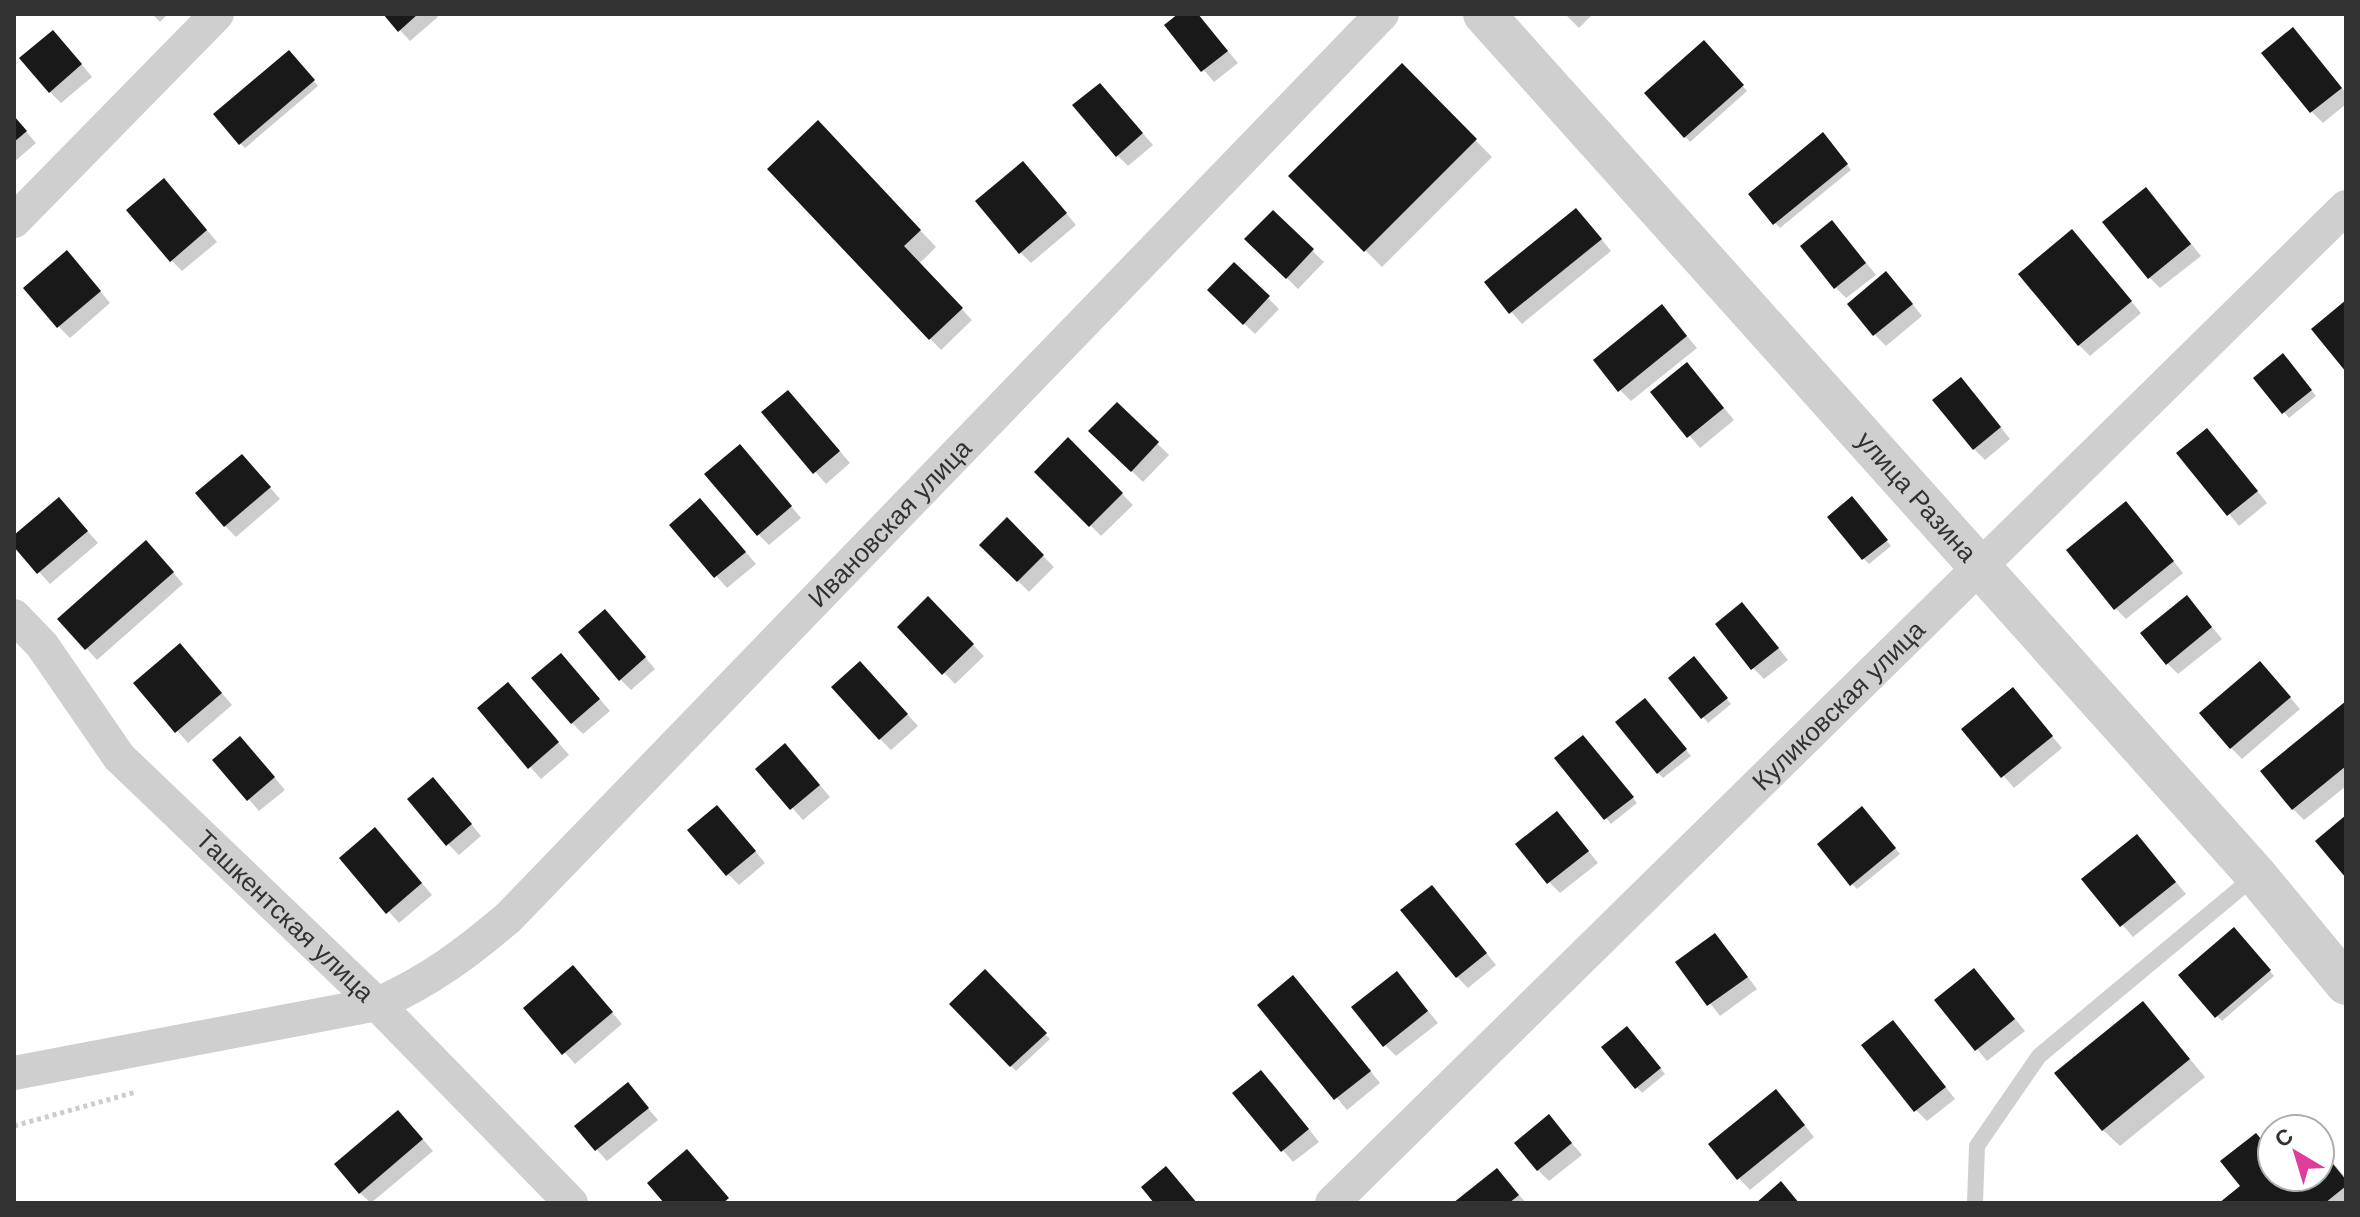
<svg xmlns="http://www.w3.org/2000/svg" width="2360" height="1217" font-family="Arial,sans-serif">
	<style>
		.shadow { fill: #0003 }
		.building { fill: #191919 }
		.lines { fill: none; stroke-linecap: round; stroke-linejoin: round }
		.path { stroke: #ccc; stroke-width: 5; stroke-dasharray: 4 4; stroke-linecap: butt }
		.service { stroke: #cfcfcf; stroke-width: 16 }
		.minor { stroke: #cfcfcf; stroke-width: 34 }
		.tertiary { stroke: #cfcfcf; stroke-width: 42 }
		.labels { text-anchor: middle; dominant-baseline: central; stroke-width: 8; stroke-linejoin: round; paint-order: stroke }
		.street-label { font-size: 26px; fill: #323232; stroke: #fff }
	</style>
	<rect width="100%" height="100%" fill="#fff"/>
	<!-- shadow -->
	<g class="shadow">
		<path d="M 152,14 L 168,14 L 160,22 Z"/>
		<path d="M 385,14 L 435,14 L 438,17 L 410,41 Z"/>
		<path d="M 1181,14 L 1197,14 L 1238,63 L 1214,82 L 1167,26 Z"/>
		<path d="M 1565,14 L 1593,14 L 1579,28 Z"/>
		<path d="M 2304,41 L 2346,93 L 2346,104 L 2323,123 L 2312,112 Z"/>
		<path d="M 64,43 L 92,77 L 61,103 L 50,92 Z"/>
		<path d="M 1704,43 L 1747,91 L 1690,142 L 1647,93 Z"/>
		<path d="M 294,57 L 318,86 L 245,148 L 240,143 Z"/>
		<path d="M 1402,66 L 1492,157 L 1382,267 L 1291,176 Z"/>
		<path d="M 1110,96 L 1153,145 L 1128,166 L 1117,155 Z"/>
		<path d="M 14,117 L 36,143 L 14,162 Z"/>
		<path d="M 834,139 L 936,247 L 919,264 L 972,320 L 941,350 L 770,169 Z"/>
		<path d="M 1828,140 L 1851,170 L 1780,228 L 1775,223 Z"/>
		<path d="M 1034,174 L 1076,225 L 1031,263 L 1020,252 Z"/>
		<path d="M 175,192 L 217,242 L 182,271 L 171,260 Z"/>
		<path d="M 2157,201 L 2201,256 L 2160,288 L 2149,277 Z"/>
		<path d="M 1273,213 L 1324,262 L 1298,289 L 1247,239 Z"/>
		<path d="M 1587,221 L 1611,251 L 1522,324 L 1486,283 Z"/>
		<path d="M 1843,234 L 1876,275 L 1846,298 L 1835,287 Z"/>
		<path d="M 2083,243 L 2141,313 L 2090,356 L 2079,345 Z"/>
		<path d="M 78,264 L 110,303 L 70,338 L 59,327 Z"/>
		<path d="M 1234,264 L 1279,309 L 1255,334 L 1209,290 Z"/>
		<path d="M 1897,285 L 1922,316 L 1886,346 L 1875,335 Z"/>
		<path d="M 1672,318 L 1697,348 L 1631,401 L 1620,390 Z"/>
		<path d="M 2288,361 L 2316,396 L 2289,418 L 2255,378 Z"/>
		<path d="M 1698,376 L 1734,420 L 1700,448 L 1653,392 Z"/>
		<path d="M 1972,391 L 2010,439 L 1985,460 L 1974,449 Z"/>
		<path d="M 799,403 L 850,463 L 826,484 L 764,413 Z"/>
		<path d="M 1117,404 L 1169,455 L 1143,482 L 1091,431 Z"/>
		<path d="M 1068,440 L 1133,505 L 1101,536 L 1037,472 Z"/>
		<path d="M 2218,442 L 2267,503 L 2239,526 L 2179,453 Z"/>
		<path d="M 750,458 L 801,518 L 769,545 L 758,534 Z"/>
		<path d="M 253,468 L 280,499 L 236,537 L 225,526 Z"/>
		<path d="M 1857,504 L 1891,546 L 1869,564 L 1864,559 Z"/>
		<path d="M 70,511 L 98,543 L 50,584 L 14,544 L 14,538 Z"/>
		<path d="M 711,511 L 756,564 L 727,588 L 671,525 Z"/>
		<path d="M 2137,515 L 2183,573 L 2126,619 L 2115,608 Z"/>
		<path d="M 1007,520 L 1054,567 L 1029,592 L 982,545 Z"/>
		<path d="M 157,554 L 183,584 L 97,660 L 60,619 Z"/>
		<path d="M 928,599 L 984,656 L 955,684 L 900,627 Z"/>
		<path d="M 2197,609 L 2222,639 L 2178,674 L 2167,663 Z"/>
		<path d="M 1753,616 L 1788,660 L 1764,679 L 1753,668 Z"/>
		<path d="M 616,623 L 655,669 L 631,690 L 620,679 Z"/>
		<path d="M 191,657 L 232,705 L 188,743 L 136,683 Z"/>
		<path d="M 1699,664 L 1731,704 L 1708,723 L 1671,678 Z"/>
		<path d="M 572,667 L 610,711 L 583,734 L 572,723 Z"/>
		<path d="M 871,674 L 918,726 L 891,750 L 880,739 Z"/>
		<path d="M 2271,675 L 2300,709 L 2242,759 L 2231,748 Z"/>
		<path d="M 2013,689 L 2062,748 L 2014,788 L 1964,729 Z"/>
		<path d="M 519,696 L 569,755 L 541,779 L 479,709 Z"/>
		<path d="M 2346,703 L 2346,786 L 2304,820 L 2293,809 Z"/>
		<path d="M 1650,706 L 1691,756 L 1663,778 L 1658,773 Z"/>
		<path d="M 1588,742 L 1637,803 L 1611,824 L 1557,759 Z"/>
		<path d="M 251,749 L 285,790 L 259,811 L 214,760 Z"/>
		<path d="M 796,757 L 830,797 L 803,820 L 758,769 Z"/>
		<path d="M 444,791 L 481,836 L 459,855 L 448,844 Z"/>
		<path d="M 1867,814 L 1900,854 L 1857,889 L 1852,884 Z"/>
		<path d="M 728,819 L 765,863 L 739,885 L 728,874 Z"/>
		<path d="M 1567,824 L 1598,863 L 1560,893 L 1549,882 Z"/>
		<path d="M 2137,836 L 2186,894 L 2133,937 L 2083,879 Z"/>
		<path d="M 386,841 L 432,895 L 399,923 L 342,858 Z"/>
		<path d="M 1443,899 L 1496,965 L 1468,988 L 1457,977 Z"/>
		<path d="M 2239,934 L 2274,976 L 2222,1021 L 2217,1016 Z"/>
		<path d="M 1715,935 L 1757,989 L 1720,1016 L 1678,962 Z"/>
		<path d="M 985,971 L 1050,1039 L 1016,1071 L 952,1004 Z"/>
		<path d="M 584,979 L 622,1024 L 575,1064 L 526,1008 Z"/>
		<path d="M 1985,982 L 2025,1031 L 1987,1061 L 1937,1000 Z"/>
		<path d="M 1407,985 L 1438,1023 L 1396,1056 L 1385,1045 Z"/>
		<path d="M 1304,989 L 1380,1083 L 1347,1110 L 1260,1005 Z"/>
		<path d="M 2143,1004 L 2205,1077 L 2120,1146 L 2103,1130 Z"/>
		<path d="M 1632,1033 L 1665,1074 L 1642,1093 L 1604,1047 Z"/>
		<path d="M 1903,1033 L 1955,1099 L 1927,1121 L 1916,1110 Z"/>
		<path d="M 1272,1083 L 1319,1142 L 1293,1162 L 1235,1093 Z"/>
		<path d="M 628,1085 L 658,1120 L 607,1161 L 576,1126 Z"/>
		<path d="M 1787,1103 L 1814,1137 L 1750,1190 L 1739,1178 Z"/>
		<path d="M 1549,1117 L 1582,1155 L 1549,1181 L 1538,1170 Z"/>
		<path d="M 409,1123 L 433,1151 L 371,1203 L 360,1193 Z"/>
		<path d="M 2256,1135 L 2272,1151 L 2272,1177 L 2320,1177 L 2320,1148 L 2346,1178 L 2346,1203 L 2222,1203 L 2243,1186 Z"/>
		<path d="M 1497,1170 L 1526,1203 L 1456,1203 Z"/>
	</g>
	<!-- building -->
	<g class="building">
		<path d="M 383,14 L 418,14 L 398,32 Z"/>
		<path d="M 1178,14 L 1198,14 L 1228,51 L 1201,72 L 1164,25 Z"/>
		<path d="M 2293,27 L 2342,88 L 2310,113 L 2261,53 Z"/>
		<path d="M 53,30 L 82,64 L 49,93 L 19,58 Z"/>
		<path d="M 1704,40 L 1744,85 L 1684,138 L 1644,93 Z"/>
		<path d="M 289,50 L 315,80 L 239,145 L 213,114 Z"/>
		<path d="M 1402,63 L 1477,139 L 1364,252 L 1288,176 Z"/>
		<path d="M 1100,83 L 1143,133 L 1116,157 L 1072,105 Z"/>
		<path d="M 14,116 L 27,131 L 14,142 Z"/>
		<path d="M 818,120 L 921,230 L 904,246 L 963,308 L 929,340 L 767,169 Z"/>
		<path d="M 1823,132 L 1848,164 L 1773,225 L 1748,194 Z"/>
		<path d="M 1023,161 L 1067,213 L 1019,254 L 975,201 Z"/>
		<path d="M 164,178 L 207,230 L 170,262 L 126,210 Z"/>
		<path d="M 2146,187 L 2191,244 L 2148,279 L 2102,222 Z"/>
		<path d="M 1576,208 L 1602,239 L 1509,314 L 1484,282 Z"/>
		<path d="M 1273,210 L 1314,249 L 1286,279 L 1244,239 Z"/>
		<path d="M 1832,220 L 1866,263 L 1834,289 L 1800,246 Z"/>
		<path d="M 2072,229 L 2132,301 L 2078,346 L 2018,274 Z"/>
		<path d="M 67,250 L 101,291 L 57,328 L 23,288 Z"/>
		<path d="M 1234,262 L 1270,296 L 1243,325 L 1207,290 Z"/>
		<path d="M 1886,271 L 1913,304 L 1873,336 L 1847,304 Z"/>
		<path d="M 2346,300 L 2346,372 L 2311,329 Z"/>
		<path d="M 1662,304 L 1687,336 L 1618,392 L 1593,360 Z"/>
		<path d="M 2283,353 L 2312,390 L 2282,414 L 2253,378 Z"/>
		<path d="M 1687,362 L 1724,408 L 1687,438 L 1650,392 Z"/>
		<path d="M 1961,377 L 2001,427 L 1973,450 L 1932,400 Z"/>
		<path d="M 788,390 L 840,451 L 813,474 L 761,412 Z"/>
		<path d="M 1117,402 L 1159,442 L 1131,472 L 1088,431 Z"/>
		<path d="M 2207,428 L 2258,491 L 2227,516 L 2176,453 Z"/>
		<path d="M 1068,437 L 1123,493 L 1089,527 L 1034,472 Z"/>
		<path d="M 740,444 L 792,506 L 757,536 L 704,474 Z"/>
		<path d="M 242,454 L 271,487 L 224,527 L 195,493 Z"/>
		<path d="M 1852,496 L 1888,540 L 1862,560 L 1827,517 Z"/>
		<path d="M 59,497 L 88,531 L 37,574 L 14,547 L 14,535 Z"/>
		<path d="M 700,498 L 746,552 L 714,578 L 669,525 Z"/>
		<path d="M 2126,501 L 2174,561 L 2114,610 L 2066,550 Z"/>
		<path d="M 1007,517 L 1044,555 L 1017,582 L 979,545 Z"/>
		<path d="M 146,540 L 174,572 L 85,650 L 57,619 Z"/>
		<path d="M 2187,595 L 2212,627 L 2166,665 L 2140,633 Z"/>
		<path d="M 928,596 L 974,644 L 942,675 L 897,627 Z"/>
		<path d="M 1742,602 L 1779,648 L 1751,670 L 1715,624 Z"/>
		<path d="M 605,609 L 646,657 L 619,681 L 578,632 Z"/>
		<path d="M 180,643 L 222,693 L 175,733 L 133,683 Z"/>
		<path d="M 561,653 L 600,699 L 571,724 L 531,678 Z"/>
		<path d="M 1694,656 L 1728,698 L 1701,719 L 1668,678 Z"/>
		<path d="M 860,661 L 908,714 L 879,740 L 831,687 Z"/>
		<path d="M 2260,661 L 2291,697 L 2230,749 L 2199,713 Z"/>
		<path d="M 508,682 L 559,742 L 528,769 L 477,708 Z"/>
		<path d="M 2013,687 L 2053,736 L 2001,778 L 1961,729 Z"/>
		<path d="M 1645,698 L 1687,749 L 1657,774 L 1615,722 Z"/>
		<path d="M 2346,701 L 2346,766 L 2292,810 L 2260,771 Z"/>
		<path d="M 1583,735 L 1634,797 L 1604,820 L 1554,758 Z"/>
		<path d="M 240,736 L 275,777 L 247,801 L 212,760 Z"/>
		<path d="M 785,743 L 820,785 L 790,810 L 755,769 Z"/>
		<path d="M 433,777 L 472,824 L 446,846 L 407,799 Z"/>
		<path d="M 717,805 L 756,851 L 726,876 L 687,830 Z"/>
		<path d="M 1862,806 L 1896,848 L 1850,886 L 1817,844 Z"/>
		<path d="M 1557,811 L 1589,851 L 1547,884 L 1515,844 Z"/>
		<path d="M 2346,815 L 2346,878 L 2315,841 Z"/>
		<path d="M 375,827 L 422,883 L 386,914 L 339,858 Z"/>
		<path d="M 2137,834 L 2176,882 L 2120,927 L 2081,879 Z"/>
		<path d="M 1432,885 L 1487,953 L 1456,978 L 1400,910 Z"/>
		<path d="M 2234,927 L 2271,970 L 2215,1018 L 2178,975 Z"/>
		<path d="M 1715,933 L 1748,977 L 1707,1006 L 1675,962 Z"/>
		<path d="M 573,965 L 613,1012 L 562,1055 L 523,1008 Z"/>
		<path d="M 1974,968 L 2015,1019 L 1975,1051 L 1934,1000 Z"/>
		<path d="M 985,969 L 1047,1033 L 1010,1067 L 949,1004 Z"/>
		<path d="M 1397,971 L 1428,1011 L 1383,1047 L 1351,1007 Z"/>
		<path d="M 1293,975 L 1371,1071 L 1334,1100 L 1257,1005 Z"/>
		<path d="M 2143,1001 L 2190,1059 L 2102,1131 L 2054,1073 Z"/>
		<path d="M 1893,1020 L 1946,1087 L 1914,1112 L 1861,1045 Z"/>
		<path d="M 1627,1026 L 1661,1068 L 1635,1089 L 1601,1047 Z"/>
		<path d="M 1261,1070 L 1309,1129 L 1281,1152 L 1232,1093 Z"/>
		<path d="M 628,1082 L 649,1108 L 595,1151 L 574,1126 Z"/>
		<path d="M 1776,1089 L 1805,1125 L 1737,1180 L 1708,1144 Z"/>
		<path d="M 398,1110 L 423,1139 L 359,1194 L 334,1164 Z"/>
		<path d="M 1549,1114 L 1572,1143 L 1537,1171 L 1514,1143 Z"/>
		<path d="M 2256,1133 L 2272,1152 L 2272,1177 L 2320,1177 L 2320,1148 L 2346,1180 L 2346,1186 L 2325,1203 L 2219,1203 L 2240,1186 L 2220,1161 Z"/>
		<path d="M 687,1149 L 729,1198 L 723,1203 L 664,1203 L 647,1183 Z"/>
		<path d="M 1166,1166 L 1197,1203 L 1154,1203 L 1141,1187 Z"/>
		<path d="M 1497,1168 L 1519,1195 L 1509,1203 L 1453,1203 Z"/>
		<path d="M 1781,1181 L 1799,1203 L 1756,1203 Z"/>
	</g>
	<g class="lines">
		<!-- path -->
		<path class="path" d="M 14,1126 L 136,1092"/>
		<!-- service -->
		<path class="service" d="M 1975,1203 L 1977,1146 L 2039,1056 L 2255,876"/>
		<!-- minor -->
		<g class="minor">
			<path d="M 14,221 L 217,14"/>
			<path id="s1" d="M 14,616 L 42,645 L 119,757 L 377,1004 L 571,1203"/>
			<path id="s2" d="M 14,1073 L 377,1004 C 428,982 467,953 509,917 L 1382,14"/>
			<path id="s3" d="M 1332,1203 L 2346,207"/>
		</g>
		<!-- tertiary -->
		<path class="tertiary" id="s4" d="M 1484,14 L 2256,875 L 2346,984"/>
	</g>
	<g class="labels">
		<!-- street labels -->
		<g class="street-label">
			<text stroke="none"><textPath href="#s4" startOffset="648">улица Разина</textPath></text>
			<text stroke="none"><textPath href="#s2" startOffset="1076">Ивановская улица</textPath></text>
			<text stroke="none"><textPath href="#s3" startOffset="710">Куликовская улица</textPath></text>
			<text stroke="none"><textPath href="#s1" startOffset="406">Ташкентская улица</textPath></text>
		</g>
	</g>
	<!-- border -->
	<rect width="2360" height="1217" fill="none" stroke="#323232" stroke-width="32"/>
	<!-- north arrow -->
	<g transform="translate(2296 1153) rotate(322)"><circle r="38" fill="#ffffff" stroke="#adadad" stroke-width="2"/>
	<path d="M0-6L14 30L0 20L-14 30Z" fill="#e13c9b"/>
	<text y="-12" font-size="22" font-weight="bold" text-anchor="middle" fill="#323232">С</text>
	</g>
</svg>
